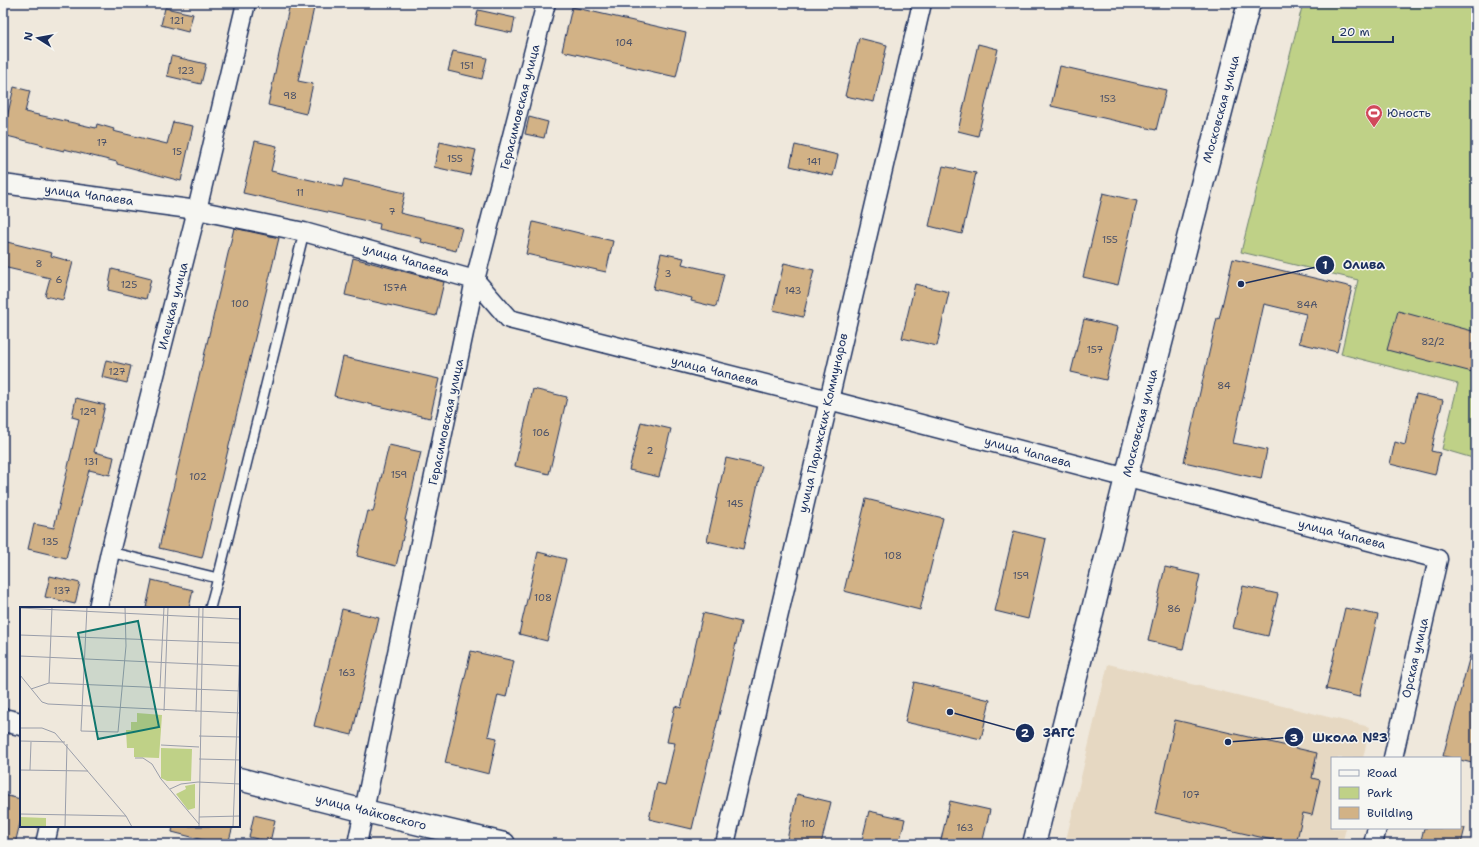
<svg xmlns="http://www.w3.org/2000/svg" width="1479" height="847" font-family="'Shantell Sans',sans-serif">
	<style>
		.built { fill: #e6d8c2 }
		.green { fill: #bfd187; stroke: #6d8072 }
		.building { fill: #d2b286; stroke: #1b2f5e }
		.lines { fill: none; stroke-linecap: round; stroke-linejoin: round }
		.service-casing { stroke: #1b2f5e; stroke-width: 12 }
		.minor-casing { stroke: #1b2f5e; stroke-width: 21 }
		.tertiary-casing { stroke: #1b2f5e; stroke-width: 25 }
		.service { stroke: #f6f6f2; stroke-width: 9 }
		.minor { stroke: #f6f6f2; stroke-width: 18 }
		.tertiary { stroke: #f6f6f2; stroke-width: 22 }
		.labels { text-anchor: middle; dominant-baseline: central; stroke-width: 3; stroke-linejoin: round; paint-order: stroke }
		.number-label { font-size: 10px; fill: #495068 }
		.street-label { font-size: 12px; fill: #1b2f5e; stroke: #f6f6f2 }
		.poi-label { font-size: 12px; fill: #1b2f5e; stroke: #f6f6f2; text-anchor: start }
		.inset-road { fill: none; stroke: #9a9eaa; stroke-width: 1 }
		.view { fill: #0f766e; fill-opacity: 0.15; stroke: #0f766e; stroke-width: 2 }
		.inset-edge { fill: none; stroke: #1b2f5e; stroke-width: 2 }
		.leader { fill: none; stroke: #1b2f5e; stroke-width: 1.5 }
		.callout-dot { fill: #1b2f5e; stroke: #f6f6f2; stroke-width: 1.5 }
		.mark-label { font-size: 12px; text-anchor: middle; font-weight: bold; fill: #fff }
		.callout-label { font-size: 13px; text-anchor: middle; font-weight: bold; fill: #1b2f5e; stroke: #f6f6f2; stroke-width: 3; stroke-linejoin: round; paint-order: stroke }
	</style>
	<rect width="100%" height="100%" fill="#efe8dc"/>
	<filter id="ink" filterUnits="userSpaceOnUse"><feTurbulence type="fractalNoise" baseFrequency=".025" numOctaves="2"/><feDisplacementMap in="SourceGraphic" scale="8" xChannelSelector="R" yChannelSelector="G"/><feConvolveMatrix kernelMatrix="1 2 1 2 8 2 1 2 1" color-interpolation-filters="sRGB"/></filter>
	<g filter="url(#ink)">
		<!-- built -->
		<path class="built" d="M 1108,664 L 1370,727 L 1363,758 L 1332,758 L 1332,828 L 1346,828 L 1342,844 L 1083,844 L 1066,840 Z"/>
		<!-- green -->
		<path class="green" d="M 1303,3 L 1476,3 L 1476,459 L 1442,449 L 1458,384 L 1341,354 L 1358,280 L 1241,252 Z"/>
		<!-- building -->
		<g class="building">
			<path d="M 290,3 L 315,3 L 298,81 L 313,84 L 306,114 L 268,105 Z"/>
			<path d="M 572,7 L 686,33 L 676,77 L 562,51 Z"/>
			<path d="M 165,8 L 193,14 L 188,32 L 161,25 Z"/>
			<path d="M 478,10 L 515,18 L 512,33 L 475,25 Z"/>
			<path d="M 859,38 L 887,45 L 874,102 L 845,96 Z"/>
			<path d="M 978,44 L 998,49 L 978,136 L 958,131 Z"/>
			<path d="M 453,51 L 487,58 L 482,79 L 448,71 Z"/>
			<path d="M 171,56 L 206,64 L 201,84 L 167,76 Z"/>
			<path d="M 1060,66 L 1166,90 L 1156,130 L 1051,106 Z"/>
			<path d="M 14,87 L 30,91 L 25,112 L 96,128 L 97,124 L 114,129 L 113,131 L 167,144 L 173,122 L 193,126 L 181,181 L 117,164 L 117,162 L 64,149 L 64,151 L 43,146 L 43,145 L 3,135 Z"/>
			<path d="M 529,117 L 548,122 L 544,138 L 525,134 Z"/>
			<path d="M 255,141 L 277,146 L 271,171 L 342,187 L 344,179 L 405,193 L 400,213 L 462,228 L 456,251 L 421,242 L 422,239 L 379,229 L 380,224 L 243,193 Z"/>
			<path d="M 440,142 L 476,150 L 470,175 L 434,167 Z"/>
			<path d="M 795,145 L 838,155 L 833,176 L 790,166 Z"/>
			<path d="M 943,166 L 976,173 L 962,234 L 929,226 Z"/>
			<path d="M 1103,193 L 1137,201 L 1118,285 L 1083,277 Z"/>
			<path d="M 533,222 L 613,241 L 606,272 L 526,254 Z"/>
			<path d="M 234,228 L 279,238 L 202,558 L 159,548 Z"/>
			<path d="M 3,241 L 52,253 L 51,256 L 73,262 L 63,300 L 45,296 L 50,278 L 3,267 Z"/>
			<path d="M 661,253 L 684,258 L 682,264 L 724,274 L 716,307 L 691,301 L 692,298 L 653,289 Z"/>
			<path d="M 353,258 L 444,282 L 436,316 L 345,295 Z"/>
			<path d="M 1233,259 L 1352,287 L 1337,352 L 1299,343 L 1306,314 L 1264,304 L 1233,443 L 1267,450 L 1261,479 L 1184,462 L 1217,318 L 1219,319 Z"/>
			<path d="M 784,263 L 814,270 L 803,317 L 773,310 Z"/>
			<path d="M 112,269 L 151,279 L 146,299 L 108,290 Z"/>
			<path d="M 915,284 L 949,292 L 937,346 L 902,338 Z"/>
			<path d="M 1398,311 L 1476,332 L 1476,373 L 1387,350 Z"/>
			<path d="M 1084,319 L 1118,327 L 1106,380 L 1071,372 Z"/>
			<path d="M 343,357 L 439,379 L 430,418 L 334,396 Z"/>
			<path d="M 106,360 L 131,366 L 127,383 L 102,377 Z"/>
			<path d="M 533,389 L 567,397 L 549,474 L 515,466 Z"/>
			<path d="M 1416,394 L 1443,400 L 1431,451 L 1440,453 L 1435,475 L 1390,464 L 1395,442 L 1405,445 Z"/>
			<path d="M 76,398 L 105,405 L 94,452 L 114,457 L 110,475 L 89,470 L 66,558 L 28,549 L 34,524 L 54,528 L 79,419 L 72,417 Z"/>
			<path d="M 641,422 L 671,429 L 659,477 L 629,470 Z"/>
			<path d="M 389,445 L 421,452 L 405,520 L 407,521 L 396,566 L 357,556 L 368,511 L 373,512 Z"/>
			<path d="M 726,458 L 762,466 L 743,549 L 707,541 Z"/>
			<path d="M 866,499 L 943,518 L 920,610 L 844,591 Z"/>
			<path d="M 1014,531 L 1046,539 L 1028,619 L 995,611 Z"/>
			<path d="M 538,552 L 566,559 L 547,641 L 519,634 Z"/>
			<path d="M 1165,567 L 1200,575 L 1183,649 L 1148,641 Z"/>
			<path d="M 50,576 L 80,583 L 75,604 L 45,597 Z"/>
			<path d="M 152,580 L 193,590 L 189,608 L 146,608 Z"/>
			<path d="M 1243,586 L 1278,594 L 1268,636 L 1233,628 Z"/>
			<path d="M 1345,608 L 1378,615 L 1359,697 L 1326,689 Z"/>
			<path d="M 342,609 L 379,618 L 352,735 L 314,726 Z"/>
			<path d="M 703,613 L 741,622 L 692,829 L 649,819 L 657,783 L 665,785 L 675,743 L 667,742 L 675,706 L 681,708 Z"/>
			<path d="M 471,651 L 514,661 L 506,697 L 498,695 L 488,736 L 497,738 L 489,774 L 445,763 Z"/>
			<path d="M 1471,652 L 1476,652 L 1476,764 L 1460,760 L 1460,758 L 1452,758 L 1443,756 Z"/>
			<path d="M 914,682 L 990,700 L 981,739 L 905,722 Z"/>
			<path d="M 1175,720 L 1317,753 L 1312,778 L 1320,780 L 1312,815 L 1303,813 L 1296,844 L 1290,844 L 1155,813 Z"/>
			<path d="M 797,794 L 831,802 L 821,844 L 786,844 Z"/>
			<path d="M 3,795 L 21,799 L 21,819 L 15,844 L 3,844 Z"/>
			<path d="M 950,801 L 990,810 L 982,844 L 940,844 Z"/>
			<path d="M 869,811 L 905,819 L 899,844 L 861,844 Z"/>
			<path d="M 254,815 L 275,820 L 270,842 L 249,837 Z"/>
			<path d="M 173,826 L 233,826 L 228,844 L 210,844 L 211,842 L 172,832 Z"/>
			<path d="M 1424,828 L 1465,828 L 1461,844 L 1420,844 Z"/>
		</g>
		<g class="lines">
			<!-- service casing -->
			<g class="service-casing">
				<g id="service">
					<path d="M 110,552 L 218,578 L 304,232"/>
					<path d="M 210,608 L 218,578"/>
				</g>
			</g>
			<!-- minor casing -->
			<g class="minor-casing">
				<g id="minor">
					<path d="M 3,184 L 197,210 L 304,232 L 475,280 L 509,319 L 829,400 L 1438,559 L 1393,758"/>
					<path d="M 98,608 L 110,552 L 197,210 L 246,3"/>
					<path d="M 45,844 L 49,826"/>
					<path d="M 357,844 L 475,280 L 546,3"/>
					<path d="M 725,844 L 922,3"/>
					<path d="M 1373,844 L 1377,828"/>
				</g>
			</g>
			<!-- tertiary casing -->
			<g class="tertiary-casing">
				<g id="tertiary">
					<path d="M 3,720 L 21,724"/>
					<path d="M 239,779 L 365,811 L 504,844"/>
					<path d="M 1034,844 L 1126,478 L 1249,3"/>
				</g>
			</g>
			<!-- service -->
			<use href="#service" class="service"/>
			<!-- minor -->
			<use href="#minor" class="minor"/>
			<!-- tertiary -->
			<use href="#tertiary" class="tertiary"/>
		</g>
	</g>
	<!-- icons -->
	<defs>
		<g id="stadium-pin" transform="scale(0.9)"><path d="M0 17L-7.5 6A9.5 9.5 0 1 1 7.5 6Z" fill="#d1495b" stroke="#f6f6f2"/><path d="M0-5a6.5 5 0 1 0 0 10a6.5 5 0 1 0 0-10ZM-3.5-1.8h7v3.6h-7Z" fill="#fff"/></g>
	</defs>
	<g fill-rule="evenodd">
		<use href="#stadium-pin" x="1374" y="113"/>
	</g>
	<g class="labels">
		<!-- number labels -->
		<g class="number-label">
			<text x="177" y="20">121</text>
			<text x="624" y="42">104</text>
			<text x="467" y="65">151</text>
			<text x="186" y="70">123</text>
			<text x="290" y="95">98</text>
			<text x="1108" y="98">153</text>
			<text x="102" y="142">17</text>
			<text x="177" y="151">15</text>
			<text x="455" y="158">155</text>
			<text x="814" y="161">141</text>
			<text x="300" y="192">11</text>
			<text x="392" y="211">7</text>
			<text x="1110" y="239">155</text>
			<text x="39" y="263">8</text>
			<text x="668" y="273">3</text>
			<text x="59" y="279">6</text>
			<text x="129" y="284">125</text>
			<text x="395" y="287">157А</text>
			<text x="793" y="290">143</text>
			<text x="240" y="303">100</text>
			<text x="1307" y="304">84А</text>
			<text x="1433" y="341">82/2</text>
			<text x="1095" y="349">157</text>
			<text x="117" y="371">127</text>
			<text x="1224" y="385">84</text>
			<text x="88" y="411">129</text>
			<text x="541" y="432">106</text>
			<text x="650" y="450">2</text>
			<text x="91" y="461">131</text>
			<text x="399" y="474">159</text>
			<text x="198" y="476">102</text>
			<text x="735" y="503">145</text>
			<text x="50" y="541">135</text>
			<text x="893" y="555">108</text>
			<text x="1021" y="575">159</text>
			<text x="62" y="590">137</text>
			<text x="543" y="597">108</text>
			<text x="1174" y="608">86</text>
			<text x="347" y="672">163</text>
			<text x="1191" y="794">107</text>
			<text x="808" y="823">110</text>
			<text x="965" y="827">163</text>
		</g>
		<!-- street labels -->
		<g class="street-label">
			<text transform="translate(520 107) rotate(-76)">Герасимовская улица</text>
			<text transform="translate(1221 109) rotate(-75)">Московская улица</text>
			<text transform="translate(89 195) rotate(8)">улица Чапаева</text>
			<text transform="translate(406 260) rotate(16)">улица Чапаева</text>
			<text transform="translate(173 306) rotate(-76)">Илецкая улица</text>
			<text transform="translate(715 371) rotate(14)">улица Чапаева</text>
			<text transform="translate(446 422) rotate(-78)">Герасимовская улица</text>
			<text transform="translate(823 423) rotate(-77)">улица Парижских Коммунаров</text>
			<text transform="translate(1140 423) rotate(-76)">Московская улица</text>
			<text transform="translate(1028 452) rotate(15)">улица Чапаева</text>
			<text transform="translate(1342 534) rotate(14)">улица Чапаева</text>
			<text transform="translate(1415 658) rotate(-77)">Орская улица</text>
			<text transform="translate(371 812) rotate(14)">улица Чайковского</text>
		</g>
		<!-- poi labels -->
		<g class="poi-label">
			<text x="1387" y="113">Юность</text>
		</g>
	</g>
	<!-- overview -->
	<g transform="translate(20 607)">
		<rect width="220" height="220" fill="#efe8dc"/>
		<path d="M 117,106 L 142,108 L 139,151 L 114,150 L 114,141 L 107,141 L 106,123 L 111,123 L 111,115 L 117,115 ZM 141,141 L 172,142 L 171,174 L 147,174 L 141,171 ZM 175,177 L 175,201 L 168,203 L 156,187 L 166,182 L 165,179 ZM 0,210 L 26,211 L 26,220 L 0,220 Z" fill="#bfd187"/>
		<path class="inset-road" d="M 67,0 L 61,124 L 98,125 L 106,39 L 105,0M 0,1 L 220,12M 0,28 L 220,36M 0,49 L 220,59M 0,68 L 22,95 L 28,97 L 220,106M 29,76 L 32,0M 140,80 L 144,0M 11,82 L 29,76 L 220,84M 144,104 L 148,0M 176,105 L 179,0M 0,121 L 22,121 L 35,126 L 106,209 L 112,220M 179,129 L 220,130M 0,134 L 45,135M 141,138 L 179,140M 115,151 L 123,151 L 132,157 L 141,172 L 179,217M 179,152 L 220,153M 0,163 L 68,164M 10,163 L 11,135M 150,182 L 161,177 L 178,175 L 220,177M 0,207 L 106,209M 179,210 L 220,209M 45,220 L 47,137M 179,220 L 183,0M 213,220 L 220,39"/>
		<path class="view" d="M 118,14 L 139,120 L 78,132 L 58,26 Z"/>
		<rect width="220" height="220" class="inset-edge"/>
	</g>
	<!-- callouts -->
	<path class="leader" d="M1241 284L1325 265M950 712L1025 733M1228 742L1294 737"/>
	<g class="callout-dot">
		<circle cx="1241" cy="284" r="4"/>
		<circle cx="950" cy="712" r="4"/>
		<circle cx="1228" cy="742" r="4"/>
		<circle cx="1325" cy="265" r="10"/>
		<circle cx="1025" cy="733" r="10"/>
		<circle cx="1294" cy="737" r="10"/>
	</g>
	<g class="mark-label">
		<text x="1325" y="269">1</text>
		<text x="1025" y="737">2</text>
		<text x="1294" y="742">3</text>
	</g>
	<g class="callout-label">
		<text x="1364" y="269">Олива</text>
		<text x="1059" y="737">ЗАГС</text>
		<text x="1350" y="742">Школа №3</text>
	</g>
	<!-- margin -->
	<rect width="1479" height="847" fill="none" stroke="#f6f6f2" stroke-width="16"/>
	<rect x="8" y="8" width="1463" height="831" fill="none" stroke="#1b2f5e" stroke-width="1.5" filter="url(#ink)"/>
	<!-- legend -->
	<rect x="1331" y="757" width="130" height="72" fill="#f6f6f2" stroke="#9ea6b7"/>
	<rect x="1339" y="770" width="20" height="6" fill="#f6f6f2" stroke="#9ea6b7"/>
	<text x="1367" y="777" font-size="12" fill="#1b2f5e">Road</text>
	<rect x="1339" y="787" width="20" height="12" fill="#bfd187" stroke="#9ea6b7"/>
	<text x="1367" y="797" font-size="12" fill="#1b2f5e">Park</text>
	<rect x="1339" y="807" width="20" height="12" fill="#d2b286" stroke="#9ea6b7"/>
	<text x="1367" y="817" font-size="12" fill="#1b2f5e">Building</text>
	<!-- north arrow -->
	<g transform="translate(38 38) rotate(281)" stroke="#f6f6f2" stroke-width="3" paint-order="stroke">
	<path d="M0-3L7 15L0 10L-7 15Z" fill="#1b2f5e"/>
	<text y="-6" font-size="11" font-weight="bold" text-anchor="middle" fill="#1b2f5e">N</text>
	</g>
	<!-- scale -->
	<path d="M1333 36v6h60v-6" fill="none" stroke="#1b2f5e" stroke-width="2"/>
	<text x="1339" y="36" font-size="12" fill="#1b2f5e" stroke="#f6f6f2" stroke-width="3" paint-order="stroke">20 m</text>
</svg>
